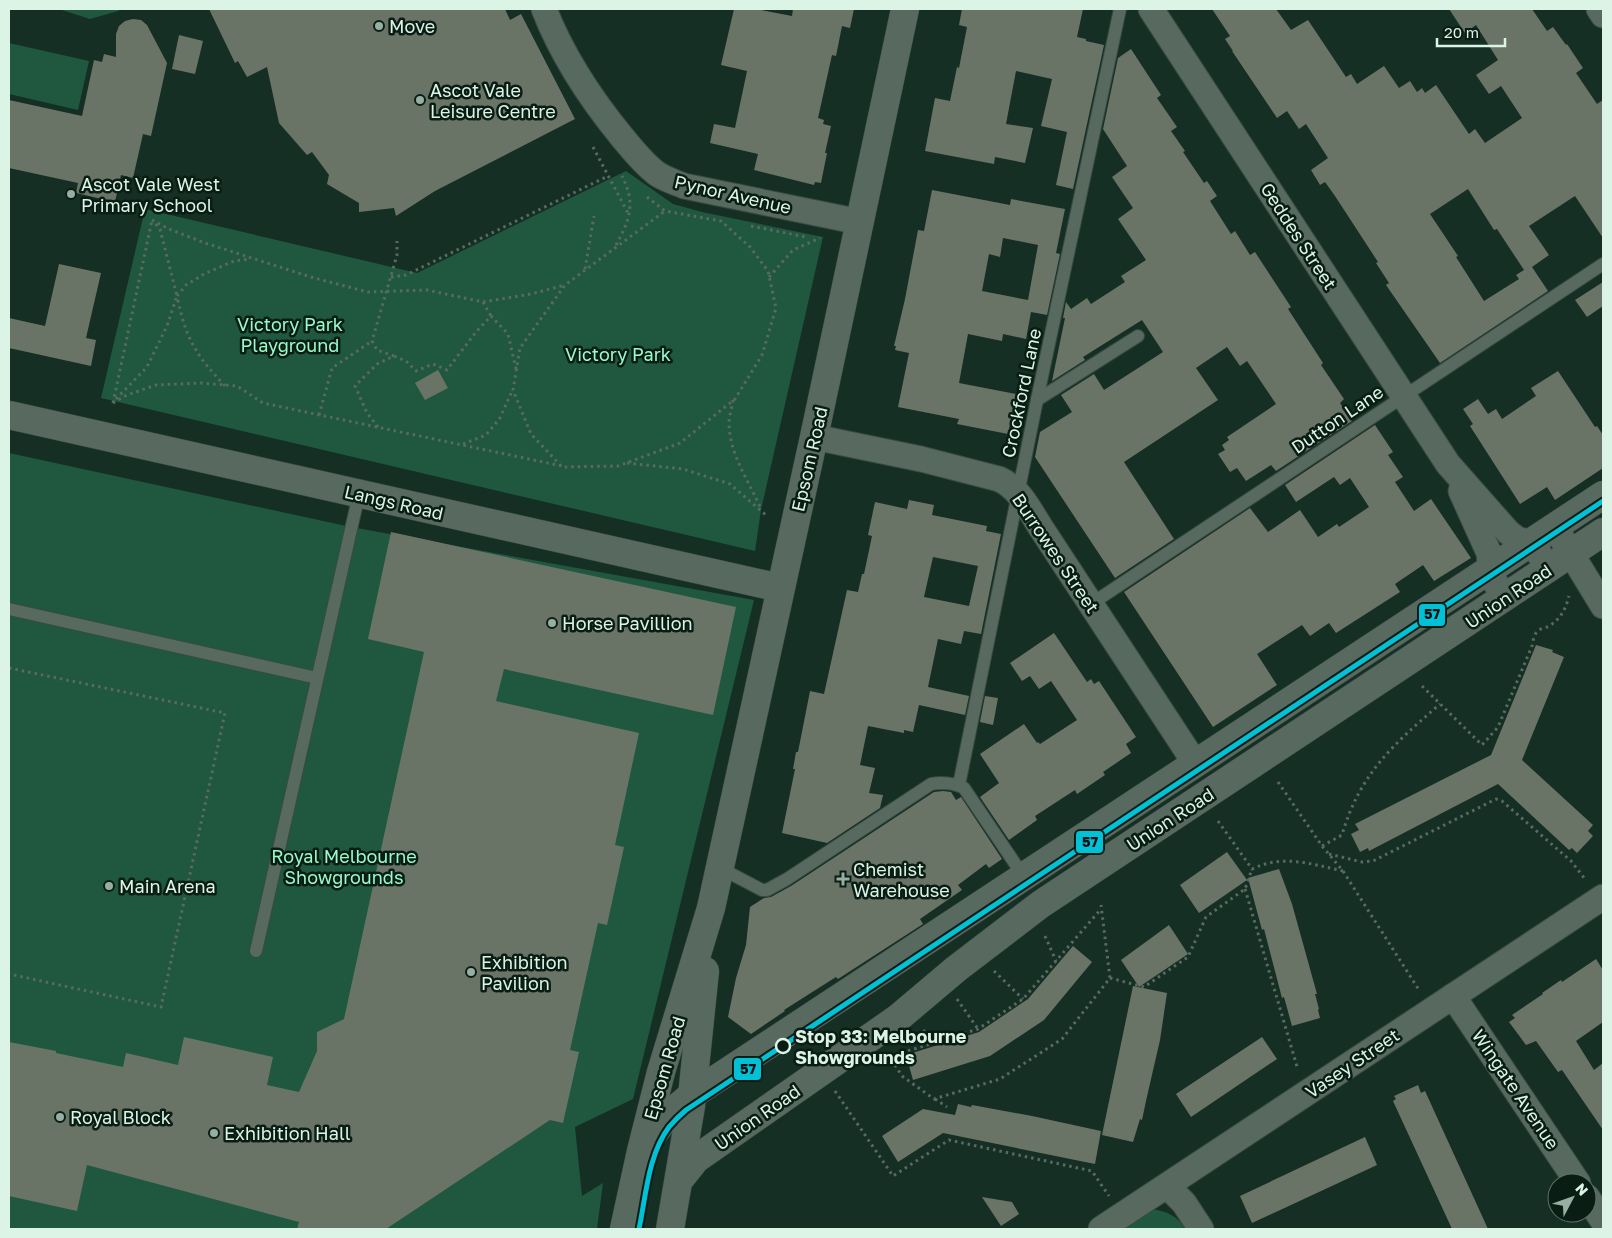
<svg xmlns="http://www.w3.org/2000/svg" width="1612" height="1238" font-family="'Golos Text',sans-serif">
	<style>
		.green { fill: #1f583e }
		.building { fill: #6a7466; fill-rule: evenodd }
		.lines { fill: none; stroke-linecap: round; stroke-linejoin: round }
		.lane-casing { stroke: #384b42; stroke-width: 14 }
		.street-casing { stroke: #384b42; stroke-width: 27 }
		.secondary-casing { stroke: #384b42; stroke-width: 29 }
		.path { stroke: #5a6a62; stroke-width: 3; stroke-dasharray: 2.5 4; stroke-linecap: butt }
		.lane { stroke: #586960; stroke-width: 12 }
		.street { stroke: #586960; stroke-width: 25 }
		.secondary { stroke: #586960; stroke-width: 28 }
		.tram-1-casing { stroke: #0a1d14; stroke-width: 9 }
		.tram-1 { stroke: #00c1d5; stroke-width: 5 }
		.poi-dot { fill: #96afa2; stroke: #0a1d14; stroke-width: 2 }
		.stop-dot { fill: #0a1d14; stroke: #dcf4e6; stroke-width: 2.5 }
		.labels { text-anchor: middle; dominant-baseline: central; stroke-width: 5; stroke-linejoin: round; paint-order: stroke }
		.poi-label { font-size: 18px; fill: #dcf4e6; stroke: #0a1d14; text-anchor: start }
		.street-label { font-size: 18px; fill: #dcf4e6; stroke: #0a1d14 }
		.park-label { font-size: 18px; fill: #9afac9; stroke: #0a1d14 }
		.stop-label { font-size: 18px; font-weight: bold; fill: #dcf4e6; stroke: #0a1d14; text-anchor: start }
		.line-badge { stroke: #0a1d14; stroke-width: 2 }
		.pale-badge-label { font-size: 14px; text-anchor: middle; font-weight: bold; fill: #111 }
	</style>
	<rect width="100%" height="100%" fill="#152f24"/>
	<!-- green -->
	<g class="green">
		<path d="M 59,9 L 121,9 L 118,11 L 90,19 Z"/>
		<path d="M 9,43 L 89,61 L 78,110 L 9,94 Z"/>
		<path d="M 626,171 L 673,204 L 702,212 L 823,237 L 761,510 L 755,551 L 101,398 L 145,209 L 417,273 Z"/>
		<path d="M 9,453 L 351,527 L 754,600 L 633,1099 L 575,1127 L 582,1196 L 603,1183 L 597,1229 L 9,1229 Z"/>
		<path d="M 1152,1209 C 1167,1211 1177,1216 1186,1229 L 1115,1229 Z"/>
	</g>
	<!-- building -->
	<g class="building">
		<path d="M 209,9 L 505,9 L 510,20 L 521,14 L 575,119 L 435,191 L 396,216 L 394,208 L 359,212 L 359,203 L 327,184 L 329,175 L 312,152 L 307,155 L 279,123 L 267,67 L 247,77 L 238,61 L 235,63 Z"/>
		<path d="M 734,9 L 756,9 L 792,16 L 793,9 L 854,9 L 850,28 L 842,26 L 836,56 L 832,55 L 818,118 L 824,120 L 823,124 L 831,126 L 825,153 L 827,153 L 821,183 L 815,182 L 814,185 L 754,170 L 758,154 L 710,143 L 714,124 L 735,128 L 747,71 L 721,65 Z"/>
		<path d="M 962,9 L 1083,9 L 1077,37 L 1086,39 L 1086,41 L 1104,45 L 1073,189 L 1056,185 L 1067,132 L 1041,126 L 1052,79 L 1016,71 L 1006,124 L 1033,128 L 1025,163 L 995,157 L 994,164 L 925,151 L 935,98 L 950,101 L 957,67 L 959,68 L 967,27 L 959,25 Z"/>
		<path d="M 1212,9 L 1276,9 L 1291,30 L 1308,20 L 1346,77 L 1351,74 L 1357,84 L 1384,66 L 1399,88 L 1410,81 L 1417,92 L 1422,88 L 1425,93 L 1436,85 L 1469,134 L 1475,129 L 1485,143 L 1522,118 L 1501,86 L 1489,94 L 1476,75 L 1498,60 L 1476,25 L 1465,33 L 1449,9 L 1532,9 L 1547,31 L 1553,27 L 1566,45 L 1567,44 L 1583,68 L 1576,73 L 1597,104 L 1603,100 L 1603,238 L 1575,196 L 1529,226 L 1549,255 L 1532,267 L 1548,291 L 1440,363 L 1386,285 L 1389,283 L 1376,263 L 1378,262 L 1335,196 L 1325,182 L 1320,185 L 1311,170 L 1328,158 L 1306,124 L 1299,129 L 1287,111 L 1277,118 L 1232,51 L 1233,51 L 1225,39 L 1230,36 ZM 1468,189 L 1494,230 L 1497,229 L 1524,270 L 1516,275 L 1519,279 L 1484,301 L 1456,257 L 1458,256 L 1430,214 Z"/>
		<path d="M 133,19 L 141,20 L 147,25 L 167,63 L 151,136 L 143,134 L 133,178 L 121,175 L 115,202 L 76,193 L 78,183 L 9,168 L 9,100 L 82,116 L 94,60 L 102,62 L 104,54 L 116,57 L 116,34 L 119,26 L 125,21 Z"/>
		<path d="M 179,35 L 203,41 L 195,74 L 172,69 Z"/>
		<path d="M 1131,49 L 1161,95 L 1157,98 L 1177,127 L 1171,131 L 1185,151 L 1183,152 L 1204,183 L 1207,181 L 1217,196 L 1210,201 L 1231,234 L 1235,231 L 1250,255 L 1255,252 L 1291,307 L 1288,309 L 1323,363 L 1321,365 L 1344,399 L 1340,403 L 1352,421 L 1276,471 L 1271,465 L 1246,481 L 1237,468 L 1230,472 L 1218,454 L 1225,450 L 1222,445 L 1229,440 L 1227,437 L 1276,404 L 1247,361 L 1240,366 L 1227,347 L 1196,368 L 1218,400 L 1124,462 L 1174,539 L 1115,578 L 1035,457 L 1040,432 L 1072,412 L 1061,395 L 1094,374 L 1104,390 L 1163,352 L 1142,320 L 1083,357 L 1085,360 L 1052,381 L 1065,318 L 1063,318 L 1066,302 L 1071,309 L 1087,298 L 1091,304 L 1125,282 L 1121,276 L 1146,260 L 1118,219 L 1133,208 L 1112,177 L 1127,166 L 1103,129 L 1118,58 Z"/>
		<path d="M 932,190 L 1010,205 L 1011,199 L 1065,209 L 1056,253 L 1060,254 L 1047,315 L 1031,312 L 1026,339 L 1003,334 L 1002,341 L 968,334 L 959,383 L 1016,394 L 1008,434 L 957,424 L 959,419 L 898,407 L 909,353 L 895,350 L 896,346 L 894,346 L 905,299 L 918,230 L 924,231 ZM 1003,238 L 1038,245 L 1028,300 L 982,291 L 989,254 L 1000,257 Z"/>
		<path d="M 59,264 L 101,273 L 86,338 L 96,340 L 91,366 L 9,348 L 9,318 L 45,326 Z"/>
		<path d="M 1603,282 L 1603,306 L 1587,317 L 1575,300 Z"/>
		<path d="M 438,370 L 448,388 L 425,400 L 415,383 Z"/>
		<path d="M 1558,371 L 1595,427 L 1597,426 L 1603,435 L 1603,468 L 1555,500 L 1547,487 L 1520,504 L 1470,426 L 1473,424 L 1463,409 L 1478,399 L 1488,414 L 1496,409 L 1502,419 L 1536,396 L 1531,388 Z"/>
		<path d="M 1375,425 L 1393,452 L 1388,455 L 1403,477 L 1395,482 L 1414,511 L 1431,499 L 1471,558 L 1434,581 L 1423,565 L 1395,584 L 1400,592 L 1336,633 L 1329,623 L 1310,636 L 1302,625 L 1257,654 L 1277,685 L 1213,727 L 1124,592 L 1250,508 L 1268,532 L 1300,510 L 1318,537 L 1337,524 L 1339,527 L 1369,507 L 1350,478 L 1340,485 L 1334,477 L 1296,502 L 1285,485 Z"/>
		<path d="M 909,500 L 934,505 L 932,515 L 987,526 L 986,531 L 1001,534 L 981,634 L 964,631 L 961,644 L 938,639 L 928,687 L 969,696 L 965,715 L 919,705 L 913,732 L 904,730 L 904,733 L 868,726 L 860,765 L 875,768 L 869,793 L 883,795 L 880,808 L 827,843 L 782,833 L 795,769 L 793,769 L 796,752 L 798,752 L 810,691 L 824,694 L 847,590 L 858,592 L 862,574 L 864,574 L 872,536 L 868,535 L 875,502 L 907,509 ZM 933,557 L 978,566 L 969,606 L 924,597 Z"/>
		<path d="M 391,532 L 736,607 L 713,715 L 504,669 L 496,701 L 639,733 L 615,845 L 624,847 L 607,925 L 598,923 L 570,1050 L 579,1052 L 563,1123 L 550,1120 L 386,1229 L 297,1229 L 299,1222 L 87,1165 L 77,1211 L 9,1196 L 9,1042 L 56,1051 L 56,1053 L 123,1067 L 126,1053 L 178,1065 L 184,1037 L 273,1057 L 267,1085 L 299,1092 L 317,1051 L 317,1032 L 344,1019 L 424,652 L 368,639 Z"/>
		<path d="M 1054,633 L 1087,682 L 1091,679 L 1094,684 L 1099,681 L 1136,737 L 1126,744 L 1131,753 L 1103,772 L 1105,775 L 1077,794 L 1075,790 L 1035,816 L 1037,820 L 1009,840 L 980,797 L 999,783 L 980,754 L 1024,724 L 1037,743 L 1038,742 L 1040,744 L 1077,720 L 1051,681 L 1039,689 L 1030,676 L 1022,681 L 1010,663 Z"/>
		<path d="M 1536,645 L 1553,650 L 1552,652 L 1564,657 L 1522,760 L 1593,825 L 1588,831 L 1593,836 L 1577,853 L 1572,848 L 1569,850 L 1498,784 L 1369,851 L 1368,848 L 1360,852 L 1351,834 L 1359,830 L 1355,824 L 1491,755 Z"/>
		<path d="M 985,696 L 998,698 L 993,725 L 980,722 Z"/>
		<path d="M 943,791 L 951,792 L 956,800 L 961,797 L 1002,859 L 989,868 L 986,864 L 958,885 L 962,890 L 920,919 L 923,924 L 838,979 L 836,977 L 784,1010 L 785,1011 L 751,1034 L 728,1017 L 736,978 L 746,945 L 750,907 L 764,898 L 771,897 L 791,886 L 934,792 Z"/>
		<path d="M 1227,852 L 1247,880 L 1199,913 L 1180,885 Z"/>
		<path d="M 1279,869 L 1292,904 L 1317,994 L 1315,994 L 1319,1009 L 1318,1010 L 1320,1018 L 1292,1026 L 1284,997 L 1282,998 L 1264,929 L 1262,930 L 1248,878 Z"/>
		<path d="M 1169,925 L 1188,954 L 1139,987 L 1121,960 Z"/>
		<path d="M 1073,946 L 1092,962 L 1044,1020 L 990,1056 L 913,1080 L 906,1055 L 979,1032 L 1028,999 Z"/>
		<path d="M 1596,959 L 1603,970 L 1603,1022 L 1576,1041 L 1594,1070 L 1603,1063 L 1603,1130 L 1562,1070 L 1558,1072 L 1536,1041 L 1526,1045 L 1509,1022 L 1515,1018 L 1512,1015 L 1543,994 L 1542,993 L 1561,980 L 1562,982 Z"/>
		<path d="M 1133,986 L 1167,993 L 1160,1040 L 1146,1101 L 1142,1120 L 1140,1119 L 1133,1142 L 1102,1135 Z"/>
		<path d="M 1262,1037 L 1277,1059 L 1191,1117 L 1176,1094 Z"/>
		<path d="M 1418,1085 L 1421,1093 L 1425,1091 L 1488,1229 L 1452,1229 L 1393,1101 L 1396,1099 L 1394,1096 Z"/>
		<path d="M 958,1104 L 971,1107 L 972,1105 L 1032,1116 L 1101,1131 L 1095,1164 L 943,1133 L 898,1162 L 882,1136 L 923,1109 L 955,1115 Z"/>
		<path d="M 1365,1137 L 1377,1165 L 1252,1223 L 1240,1196 Z"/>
		<path d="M 982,1197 L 1012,1202 L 1019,1214 L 1001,1226 Z"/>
	</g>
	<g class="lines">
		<!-- lane casing -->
		<g class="lane-casing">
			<g id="lane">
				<path d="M 1037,400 L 1138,336"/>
				<path d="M 1091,604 L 1603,264"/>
				<path d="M 9,609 L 317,678"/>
				<path d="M 959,785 L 1037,400 L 1120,9"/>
				<path d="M 720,868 L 762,890 L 767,890 L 787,879 L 931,784 C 941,782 955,783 964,788 L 1024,877"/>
				<path d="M 256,951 L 359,494"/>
			</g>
		</g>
		<!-- street casing -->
		<g class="street-casing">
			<g id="street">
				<path d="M 544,9 C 562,55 590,98 622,137 C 632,149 643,163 656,173 C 664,179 675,182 684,186 L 860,222"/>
				<path d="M 1151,9 L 1448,464 L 1508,532 L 1517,539 L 1532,543 L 1549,569"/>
				<path d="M 1599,9 L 1603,15"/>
				<path d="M 814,437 L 921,459 L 999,479 C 1020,488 1031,513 1043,531 L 1195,763"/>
				<path d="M 1461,491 L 1489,553 L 1490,563 L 1488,571 L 1505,598"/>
				<path d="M 1555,527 L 1603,606"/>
				<path d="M 1453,996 L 1578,1183"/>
				<path d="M 1167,1186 L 1184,1203 L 1201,1229"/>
				<path d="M 1587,1197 L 1603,1221"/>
				<path d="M 1101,1229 L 1603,897"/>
			</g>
		</g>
		<!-- secondary casing -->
		<g class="secondary-casing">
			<g id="secondary">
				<path d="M 9,415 L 780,588"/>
				<path d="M 648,1141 L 666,1117 L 692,1095 L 1603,495"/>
				<path d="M 680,1179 L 696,1159 L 898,1018 L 956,969 L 1041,904 L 1603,532"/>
				<path d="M 624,1229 L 641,1151 L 661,1072 L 711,908 L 814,437 L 905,9"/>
				<path d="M 670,1229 L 691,1106 L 705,971"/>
			</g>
		</g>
		<!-- path -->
		<g class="path">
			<path d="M 593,147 L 629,215"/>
			<path d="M 647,197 L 665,211 L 721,221 L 750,247 L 768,271 L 776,308 L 762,355 L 735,399 L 680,443 L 618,466 L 562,467 L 531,434 L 513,390 L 520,348 L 565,285 L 665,211"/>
			<path d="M 152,220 L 169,229 L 205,243 L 314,278 L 368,292 L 427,290 L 483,302 L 531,294 L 565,285"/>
			<path d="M 751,226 L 806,237"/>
			<path d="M 616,245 C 630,219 636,204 622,176"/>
			<path d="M 585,269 L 594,216"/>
			<path d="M 391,277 L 406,275 L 608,176"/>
			<path d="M 769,277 L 793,250 L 820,238"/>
			<path d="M 483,302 L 491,316"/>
			<path d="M 394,356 L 377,350 L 372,341 L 397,255 L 397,241"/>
			<path d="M 225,386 C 195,354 186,339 177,296 L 186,285 L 204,274 L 234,261 L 250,259"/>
			<path d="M 116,399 L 147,367 L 167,326 L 177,296 L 160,229 L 153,221"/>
			<path d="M 733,400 C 732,408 729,416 729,424 C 730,456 749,481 761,509"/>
			<path d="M 113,403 L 127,395 L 156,385 L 201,383 L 237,386 L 263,403 L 562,466"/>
			<path d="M 113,403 L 152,220"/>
			<path d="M 319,415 L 332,368 L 372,341"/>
			<path d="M 378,427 L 367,413 L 355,386 L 377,364 L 394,356 L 406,361 L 416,371 L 433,364 L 447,370 L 476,332 L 491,316 L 508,334 L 516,369"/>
			<path d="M 463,444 L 486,435 L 500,418 L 512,391"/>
			<path d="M 627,463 L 683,469 L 730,484 L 767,516"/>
			<path d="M 9,668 L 225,713 L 161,1007 L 9,974"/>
			<path d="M 1422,686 L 1482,745 L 1498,727 L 1532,646 C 1533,641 1534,634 1538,631 C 1541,628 1546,628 1549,626 C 1561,619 1566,608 1569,596"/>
			<path d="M 1278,782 L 1322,846 L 1343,871 L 1419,990"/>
			<path d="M 1218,821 L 1252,869 C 1283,854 1311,864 1343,871"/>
			<path d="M 1322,846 L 1342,835 C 1360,773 1393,745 1440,704"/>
			<path d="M 1329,854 L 1362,862 L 1373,861 L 1496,799 L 1502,801 L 1571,861 L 1585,879"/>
			<path d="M 1245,889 L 1298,1070"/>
			<path d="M 1045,936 L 1056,961"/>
			<path d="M 994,971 L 1023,999"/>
			<path d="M 1110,978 L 1144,987 L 1188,957 L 1206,917 L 1245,889 L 1252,869"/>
			<path d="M 957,999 L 978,1029"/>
			<path d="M 923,1030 L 934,1043"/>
			<path d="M 908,1051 L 978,1029 L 1023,999 L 1101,909"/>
			<path d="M 888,1054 L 902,1076 L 934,1099 L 1000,1079 L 1062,1039 L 1110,978 L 1101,905"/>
			<path d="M 835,1091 L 893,1176 L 949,1140 L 1092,1171 L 1109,1196"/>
			<path d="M 935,1099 L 947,1107"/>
		</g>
		<!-- lane -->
		<use href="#lane" class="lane"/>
		<!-- street -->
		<use href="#street" class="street"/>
		<!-- secondary -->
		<use href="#secondary" class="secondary"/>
		<!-- tram-1 casing -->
		<g class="tram-1-casing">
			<path id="tram-1" d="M 639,1229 C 646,1196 648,1155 669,1127 C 674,1121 680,1115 686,1110 L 1603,501"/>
		</g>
		<!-- tram-1 -->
		<use href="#tram-1" class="tram-1"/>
	</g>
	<!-- markers -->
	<g class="poi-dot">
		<circle cx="379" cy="26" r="5"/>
		<circle cx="420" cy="100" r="5"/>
		<circle cx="71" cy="194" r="5"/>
		<circle cx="552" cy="623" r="5"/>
		<path d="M840.5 871.5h5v5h5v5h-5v5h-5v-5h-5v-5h5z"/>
		<circle cx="109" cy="886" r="5"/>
		<circle cx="471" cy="972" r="5"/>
		<circle cx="60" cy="1117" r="5"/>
		<circle cx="214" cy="1133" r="5"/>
	</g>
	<circle class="stop-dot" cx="783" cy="1046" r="7"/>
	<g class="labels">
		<!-- poi labels -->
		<g class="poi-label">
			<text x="389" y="26">Move</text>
			<text x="430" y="90">Ascot Vale<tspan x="430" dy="21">Leisure Centre</tspan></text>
			<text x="81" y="184">Ascot Vale West<tspan x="81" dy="21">Primary School</tspan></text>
			<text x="562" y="623">Horse Pavillion</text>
			<text x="853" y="869">Chemist<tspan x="853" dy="21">Warehouse</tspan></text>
			<text x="119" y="886">Main Arena</text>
			<text x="481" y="962">Exhibition<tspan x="481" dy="21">Pavilion</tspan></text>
			<text x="70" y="1117">Royal Block</text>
			<text x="224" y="1133">Exhibition Hall</text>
		</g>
		<!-- street labels -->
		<g class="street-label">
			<text transform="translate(733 194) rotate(13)">Pynor Avenue</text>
			<text transform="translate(1299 236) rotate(57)">Geddes Street</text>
			<text transform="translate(1021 393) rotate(-78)">Crockford Lane</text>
			<text transform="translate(1337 419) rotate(-34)">Dutton Lane</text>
			<text transform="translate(809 459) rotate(-77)">Epsom Road</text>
			<text transform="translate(394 502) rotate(13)">Langs Road</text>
			<text transform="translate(1056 553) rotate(56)">Burrowes Street</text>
			<text transform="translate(1508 596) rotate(-34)">Union Road</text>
			<text transform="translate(1170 819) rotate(-33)">Union Road</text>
			<text transform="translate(1352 1063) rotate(-34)">Vasey Street</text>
			<text transform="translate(664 1068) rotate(-74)">Epsom Road</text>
			<text transform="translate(1516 1089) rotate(56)">Wingate Avenue</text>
			<text transform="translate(757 1117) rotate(-35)">Union Road</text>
		</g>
		<!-- park labels -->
		<g class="park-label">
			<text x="290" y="324">Victory Park<tspan x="290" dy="21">Playground</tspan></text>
			<text x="618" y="354">Victory Park</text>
			<text x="344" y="856">Royal Melbourne<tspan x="344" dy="21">Showgrounds</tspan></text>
		</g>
		<!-- stop labels -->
		<g class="stop-label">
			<text x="795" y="1036">Stop 33: Melbourne<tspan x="795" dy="21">Showgrounds</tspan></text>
		</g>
	</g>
	<g class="line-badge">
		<rect x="1418" y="603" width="28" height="24" rx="5" fill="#00c1d5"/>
		<rect x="1075" y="830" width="29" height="24" rx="5" fill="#00c1d5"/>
		<rect x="733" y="1057" width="29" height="24" rx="5" fill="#00c1d5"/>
	</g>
	<g class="pale-badge-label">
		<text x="1432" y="619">57</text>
		<text x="1090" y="847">57</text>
		<text x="748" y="1074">57</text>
	</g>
	<!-- border -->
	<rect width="1612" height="1238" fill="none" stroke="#dcf4e6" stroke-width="20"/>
	<!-- north arrow -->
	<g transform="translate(1572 1198) rotate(49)"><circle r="24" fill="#0a1d14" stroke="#5e7368"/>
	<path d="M0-4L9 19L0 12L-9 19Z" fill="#96afa2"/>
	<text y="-8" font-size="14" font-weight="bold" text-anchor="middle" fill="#dcf4e6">N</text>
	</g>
	<!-- scale -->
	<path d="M1437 38v8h68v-8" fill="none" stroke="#dcf4e6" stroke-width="2.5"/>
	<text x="1444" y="38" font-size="15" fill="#dcf4e6" stroke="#0a1d14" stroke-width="4" paint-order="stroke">20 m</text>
</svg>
